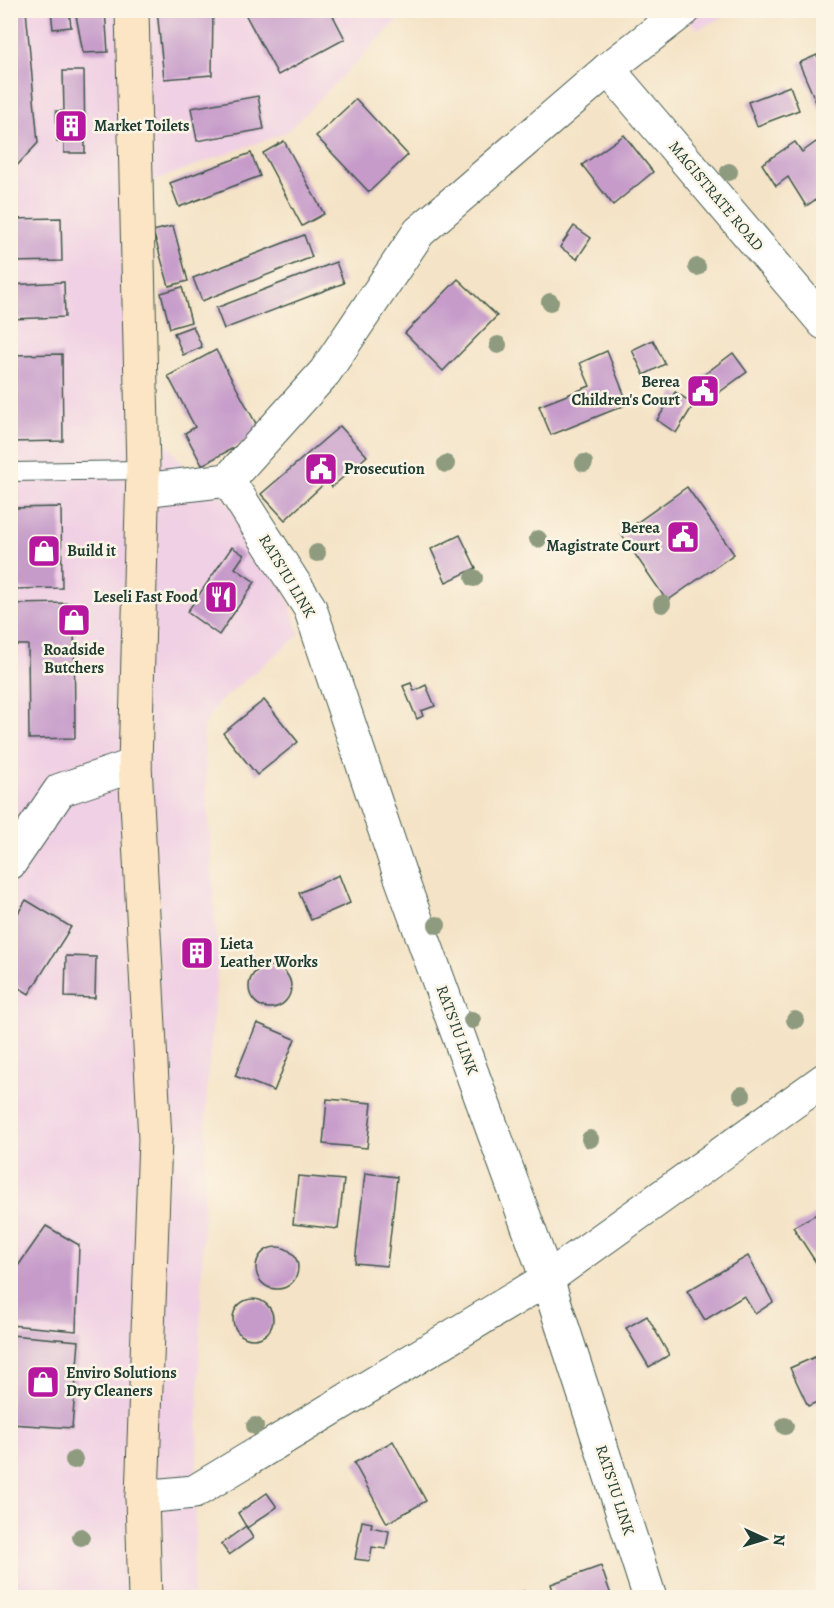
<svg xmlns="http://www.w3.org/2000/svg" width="834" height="1608" font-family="Alegreya,serif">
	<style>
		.built { fill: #f0d0e4 }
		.building { fill: #c69bca }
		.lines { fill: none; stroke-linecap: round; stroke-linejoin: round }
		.lane-casing { stroke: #3f564a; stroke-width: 20 }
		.street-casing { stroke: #3f564a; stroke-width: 35 }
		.secondary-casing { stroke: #3f564a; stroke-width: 35 }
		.lane { stroke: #fff; stroke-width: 18 }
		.street { stroke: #fff; stroke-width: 33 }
		.secondary { stroke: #fce5c4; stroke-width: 33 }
		.tree { fill: #8e9b7f }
		.labels { text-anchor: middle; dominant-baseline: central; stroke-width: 5; stroke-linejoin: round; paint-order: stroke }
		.poi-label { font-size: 16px; font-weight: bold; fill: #1f3d34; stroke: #fcf5e5; text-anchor: start }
		.street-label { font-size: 16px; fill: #1f3d34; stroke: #fcf5e5 }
	</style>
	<rect width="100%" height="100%" fill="#fcf5e5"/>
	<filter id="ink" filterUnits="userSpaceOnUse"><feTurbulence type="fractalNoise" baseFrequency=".0167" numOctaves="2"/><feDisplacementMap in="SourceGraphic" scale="12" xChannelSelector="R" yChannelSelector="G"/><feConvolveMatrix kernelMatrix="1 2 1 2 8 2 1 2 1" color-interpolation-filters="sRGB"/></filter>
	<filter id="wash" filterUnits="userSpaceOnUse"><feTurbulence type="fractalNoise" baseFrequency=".008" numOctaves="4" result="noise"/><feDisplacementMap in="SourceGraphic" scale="24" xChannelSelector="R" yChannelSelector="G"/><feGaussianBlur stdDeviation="1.35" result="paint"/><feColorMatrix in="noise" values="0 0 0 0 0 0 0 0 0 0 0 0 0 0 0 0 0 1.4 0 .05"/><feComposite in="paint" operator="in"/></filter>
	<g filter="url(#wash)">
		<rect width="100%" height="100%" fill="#f4e3c6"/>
		<!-- built -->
		<g class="built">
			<path d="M 11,11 L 407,11 L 287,132 L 150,182 L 158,432 L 188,471 L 208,476 L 279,575 L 300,634 L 218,703 L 203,726 L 218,965 L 207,1085 L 193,1597 L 11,1597 L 10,802 L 14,796 L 10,792 Z"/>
			<path d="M 678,11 L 737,11 L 698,29 Z"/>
		</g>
		<g id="blocks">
			<!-- building -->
			<g class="building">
				<path d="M 10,10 L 26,10 L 38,143 L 10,173 Z"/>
				<path d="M 51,10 L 69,10 L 71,27 L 53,29 Z"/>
				<path d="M 75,10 L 105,10 L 108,52 L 83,53 Z"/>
				<path d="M 157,10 L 213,10 L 212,75 L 164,79 Z"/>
				<path d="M 243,10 L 330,10 L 345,39 L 278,75 Z"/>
				<path d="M 817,55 L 824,70 L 824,106 L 819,109 L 799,63 Z"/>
				<path d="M 63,71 L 84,71 L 85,153 L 64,153 L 64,142 L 57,142 L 56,111 L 64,111 Z"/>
				<path d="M 790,86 L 799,110 L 757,126 L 748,102 Z"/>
				<path d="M 258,96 L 264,129 L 197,141 L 191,108 Z"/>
				<path d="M 356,99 L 408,155 L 369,192 L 316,136 Z"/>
				<path d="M 624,135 L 653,172 L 613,205 L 582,165 Z"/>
				<path d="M 284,141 L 324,214 L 302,226 L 263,153 Z"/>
				<path d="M 795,142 L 802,152 L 816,142 L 824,153 L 824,194 L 806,206 L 788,177 L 776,186 L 762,164 Z"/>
				<path d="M 251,153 L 260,176 L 179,207 L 170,183 Z"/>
				<path d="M 61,218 L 62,261 L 10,262 L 10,219 Z"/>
				<path d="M 173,226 L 188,281 L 169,286 L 153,231 Z"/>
				<path d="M 574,226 L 591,238 L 577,259 L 560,247 Z"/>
				<path d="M 304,235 L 312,257 L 202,301 L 193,278 Z"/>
				<path d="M 336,262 L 344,283 L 224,329 L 216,308 Z"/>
				<path d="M 458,279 L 497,316 L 443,371 L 405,333 Z"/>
				<path d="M 64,282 L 65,317 L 10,319 L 10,285 Z"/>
				<path d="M 182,287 L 191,322 L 170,328 L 161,293 Z"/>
				<path d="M 193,326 L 202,347 L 183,355 L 174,333 Z"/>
				<path d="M 653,340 L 665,364 L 644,375 L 632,350 Z"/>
				<path d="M 216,350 L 261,433 L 202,465 L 185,433 L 195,427 L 168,376 Z"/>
				<path d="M 607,351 L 628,404 L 551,435 L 539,406 L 590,386 L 580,363 Z"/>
				<path d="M 733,353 L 747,372 L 710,399 L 697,380 Z"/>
				<path d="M 62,354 L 63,441 L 10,442 L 10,355 Z"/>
				<path d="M 675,392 L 694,404 L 676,433 L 657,420 Z"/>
				<path d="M 340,426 L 367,456 L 332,487 L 327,481 L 285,520 L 261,494 Z"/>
				<path d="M 687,487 L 734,554 L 667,601 L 621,534 Z"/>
				<path d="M 61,507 L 62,588 L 10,589 L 10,508 Z"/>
				<path d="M 460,535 L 476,568 L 446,582 L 431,549 Z"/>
				<path d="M 232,547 L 244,555 L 235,568 L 255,582 L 219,635 L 187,612 Z"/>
				<path d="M 74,603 L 75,738 L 29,739 L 28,645 L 10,645 L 10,604 Z"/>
				<path d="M 411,683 L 414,691 L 426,685 L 435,706 L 421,711 L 423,716 L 417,719 L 403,686 Z"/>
				<path d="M 264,700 L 298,742 L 257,775 L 223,733 Z"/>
				<path d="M 339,875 L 350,903 L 311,920 L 299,893 Z"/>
				<path d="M 26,900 L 71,927 L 29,994 L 10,982 L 10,926 Z"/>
				<path d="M 202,945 L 204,959 L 191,961 L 189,948 Z"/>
				<path d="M 66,956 L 96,957 L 95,998 L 65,997 Z"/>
				<circle cx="270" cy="987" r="21"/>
				<path d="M 257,1023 L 295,1039 L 274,1091 L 235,1076 Z"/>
				<path d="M 327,1099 L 372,1103 L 367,1148 L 323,1144 Z"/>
				<path d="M 365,1173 L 397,1177 L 387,1266 L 355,1263 Z"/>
				<path d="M 298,1176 L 344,1180 L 338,1229 L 293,1224 Z"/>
				<path d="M 824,1210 L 824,1275 L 793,1227 Z"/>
				<path d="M 46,1226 L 79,1245 L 76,1331 L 10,1325 L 10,1272 L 13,1273 Z"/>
				<circle cx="277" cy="1268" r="21"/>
				<path d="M 748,1256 L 773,1302 L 755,1314 L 744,1296 L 705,1320 L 687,1291 Z"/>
				<circle cx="253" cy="1319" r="20"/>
				<path d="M 647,1316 L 669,1355 L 649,1367 L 626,1328 Z"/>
				<path d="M 10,1335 L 79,1341 L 72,1428 L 10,1424 Z"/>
				<path d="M 824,1353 L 824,1399 L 808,1406 L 790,1368 Z"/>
				<path d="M 393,1441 L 426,1501 L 387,1523 L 354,1463 Z"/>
				<path d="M 267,1493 L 277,1507 L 247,1528 L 238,1513 Z"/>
				<path d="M 362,1521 L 372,1523 L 371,1527 L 389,1531 L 386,1549 L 372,1547 L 370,1561 L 355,1559 Z"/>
				<path d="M 246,1526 L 253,1538 L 229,1555 L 221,1544 Z"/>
				<path d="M 601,1566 L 612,1598 L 555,1598 L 551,1584 Z"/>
				<path d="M 524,1591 L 527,1598 L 508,1598 L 508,1597 Z"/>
			</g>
		</g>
	</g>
	<g filter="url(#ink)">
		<use href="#blocks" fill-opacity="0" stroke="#3f564a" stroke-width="1.5"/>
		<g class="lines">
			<!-- lane casing -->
			<g class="lane-casing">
				<path id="lane" d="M 10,472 L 143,470"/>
			</g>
			<!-- street casing -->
			<g class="street-casing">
				<g id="street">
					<path d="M 608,69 L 824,323"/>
					<path d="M 228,480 L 310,608 L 400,875 L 547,1279 L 650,1598"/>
					<path d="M 143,490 L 228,480 L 325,372 L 419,232 L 608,69 L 684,10"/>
					<path d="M 10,863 L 60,790 L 135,765"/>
					<path d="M 142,1497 L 194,1492 L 547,1279 L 824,1080"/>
				</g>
			</g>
			<!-- secondary casing -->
			<g class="secondary-casing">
				<path id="secondary" d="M 132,10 L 143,470 L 135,765 L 155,1139 L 142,1497 L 145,1598"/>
			</g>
			<!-- lane -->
			<use href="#lane" class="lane"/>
			<!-- street -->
			<use href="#street" class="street"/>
			<!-- secondary -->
			<use href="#secondary" class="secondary"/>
		</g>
		<!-- trees -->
		<g class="tree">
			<circle cx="729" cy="172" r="9"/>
			<circle cx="697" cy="267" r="9"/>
			<circle cx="550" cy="302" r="9"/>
			<circle cx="498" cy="345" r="9"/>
			<circle cx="584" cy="463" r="9"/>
			<circle cx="446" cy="464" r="9"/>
			<circle cx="538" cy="539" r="9"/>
			<circle cx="317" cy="553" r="9"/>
			<circle cx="474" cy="578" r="9"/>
			<circle cx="662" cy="604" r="9"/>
			<circle cx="437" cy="925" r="9"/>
			<circle cx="472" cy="1020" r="9"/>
			<circle cx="795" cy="1020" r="9"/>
			<circle cx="742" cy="1095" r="9"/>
			<circle cx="590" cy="1139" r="9"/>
			<circle cx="255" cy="1426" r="9"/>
			<circle cx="785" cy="1426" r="9"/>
			<circle cx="74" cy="1460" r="9"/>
			<circle cx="81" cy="1537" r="9"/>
		</g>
	</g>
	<!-- icons -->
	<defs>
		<g id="building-square" transform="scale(1.725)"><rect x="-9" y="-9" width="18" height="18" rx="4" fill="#b5179e" stroke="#fcf5e5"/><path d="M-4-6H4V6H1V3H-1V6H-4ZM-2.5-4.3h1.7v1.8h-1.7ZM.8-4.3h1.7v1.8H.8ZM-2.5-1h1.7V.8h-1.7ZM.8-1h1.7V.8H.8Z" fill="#fff"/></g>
		<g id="civic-square" transform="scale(1.725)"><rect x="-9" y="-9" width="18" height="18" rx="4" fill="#b5179e" stroke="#fcf5e5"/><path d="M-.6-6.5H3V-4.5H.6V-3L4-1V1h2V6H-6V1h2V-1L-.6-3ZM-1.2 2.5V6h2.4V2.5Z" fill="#fff"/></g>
		<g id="shop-square" transform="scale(1.725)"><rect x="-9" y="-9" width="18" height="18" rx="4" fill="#b5179e" stroke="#fcf5e5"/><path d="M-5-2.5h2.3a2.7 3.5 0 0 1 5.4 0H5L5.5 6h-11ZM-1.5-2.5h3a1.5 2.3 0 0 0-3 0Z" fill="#fff"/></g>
		<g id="restaurant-square" transform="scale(1.725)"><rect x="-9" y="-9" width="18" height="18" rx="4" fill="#b5179e" stroke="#fcf5e5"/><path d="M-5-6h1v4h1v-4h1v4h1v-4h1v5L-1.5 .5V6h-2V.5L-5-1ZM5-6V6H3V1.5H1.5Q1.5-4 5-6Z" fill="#fff"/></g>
	</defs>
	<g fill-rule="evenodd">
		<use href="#building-square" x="71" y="126"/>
		<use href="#civic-square" x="703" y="391"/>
		<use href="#civic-square" x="321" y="469"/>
		<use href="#civic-square" x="683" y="537"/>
		<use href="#shop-square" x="44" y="551"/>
		<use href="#restaurant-square" x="221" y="597"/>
		<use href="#shop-square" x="74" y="620"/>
		<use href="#building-square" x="197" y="953"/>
		<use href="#shop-square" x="43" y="1382"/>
	</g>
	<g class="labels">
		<!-- poi labels -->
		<g class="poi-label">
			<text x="94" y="126">Market Toilets</text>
			<text x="680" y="382" text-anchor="end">Berea<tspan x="680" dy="18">Children's Court</tspan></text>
			<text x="344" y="469">Prosecution</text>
			<text x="660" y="528" text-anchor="end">Berea<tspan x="660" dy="18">Magistrate Court</tspan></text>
			<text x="67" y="551">Build it</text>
			<text x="198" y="597" text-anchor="end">Leseli Fast Food</text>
			<text x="74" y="650" text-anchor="middle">Roadside<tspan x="74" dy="18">Butchers</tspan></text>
			<text x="220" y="944">Lieta<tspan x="220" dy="18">Leather Works</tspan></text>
			<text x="66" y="1373">Enviro Solutions<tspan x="66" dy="18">Dry Cleaners</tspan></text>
		</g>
		<!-- street labels -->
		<g class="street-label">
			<text transform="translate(716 196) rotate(50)">MAGISTRATE ROAD</text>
			<text transform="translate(287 576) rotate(59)">RATS'IU LINK</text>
			<text transform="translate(457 1030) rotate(70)">RATS'IU LINK</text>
			<text transform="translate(615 1490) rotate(72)">RATS'IU LINK</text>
		</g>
	</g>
	<!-- margin -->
	<rect width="834" height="1608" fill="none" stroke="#fcf5e5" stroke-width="36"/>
	<!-- north arrow -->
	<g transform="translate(765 1539) rotate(94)" stroke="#fcf5e5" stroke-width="4.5" paint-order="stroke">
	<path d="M0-4.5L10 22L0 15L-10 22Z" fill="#1f3d34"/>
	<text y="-9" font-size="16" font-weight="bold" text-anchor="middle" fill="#1f3d34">N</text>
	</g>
</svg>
